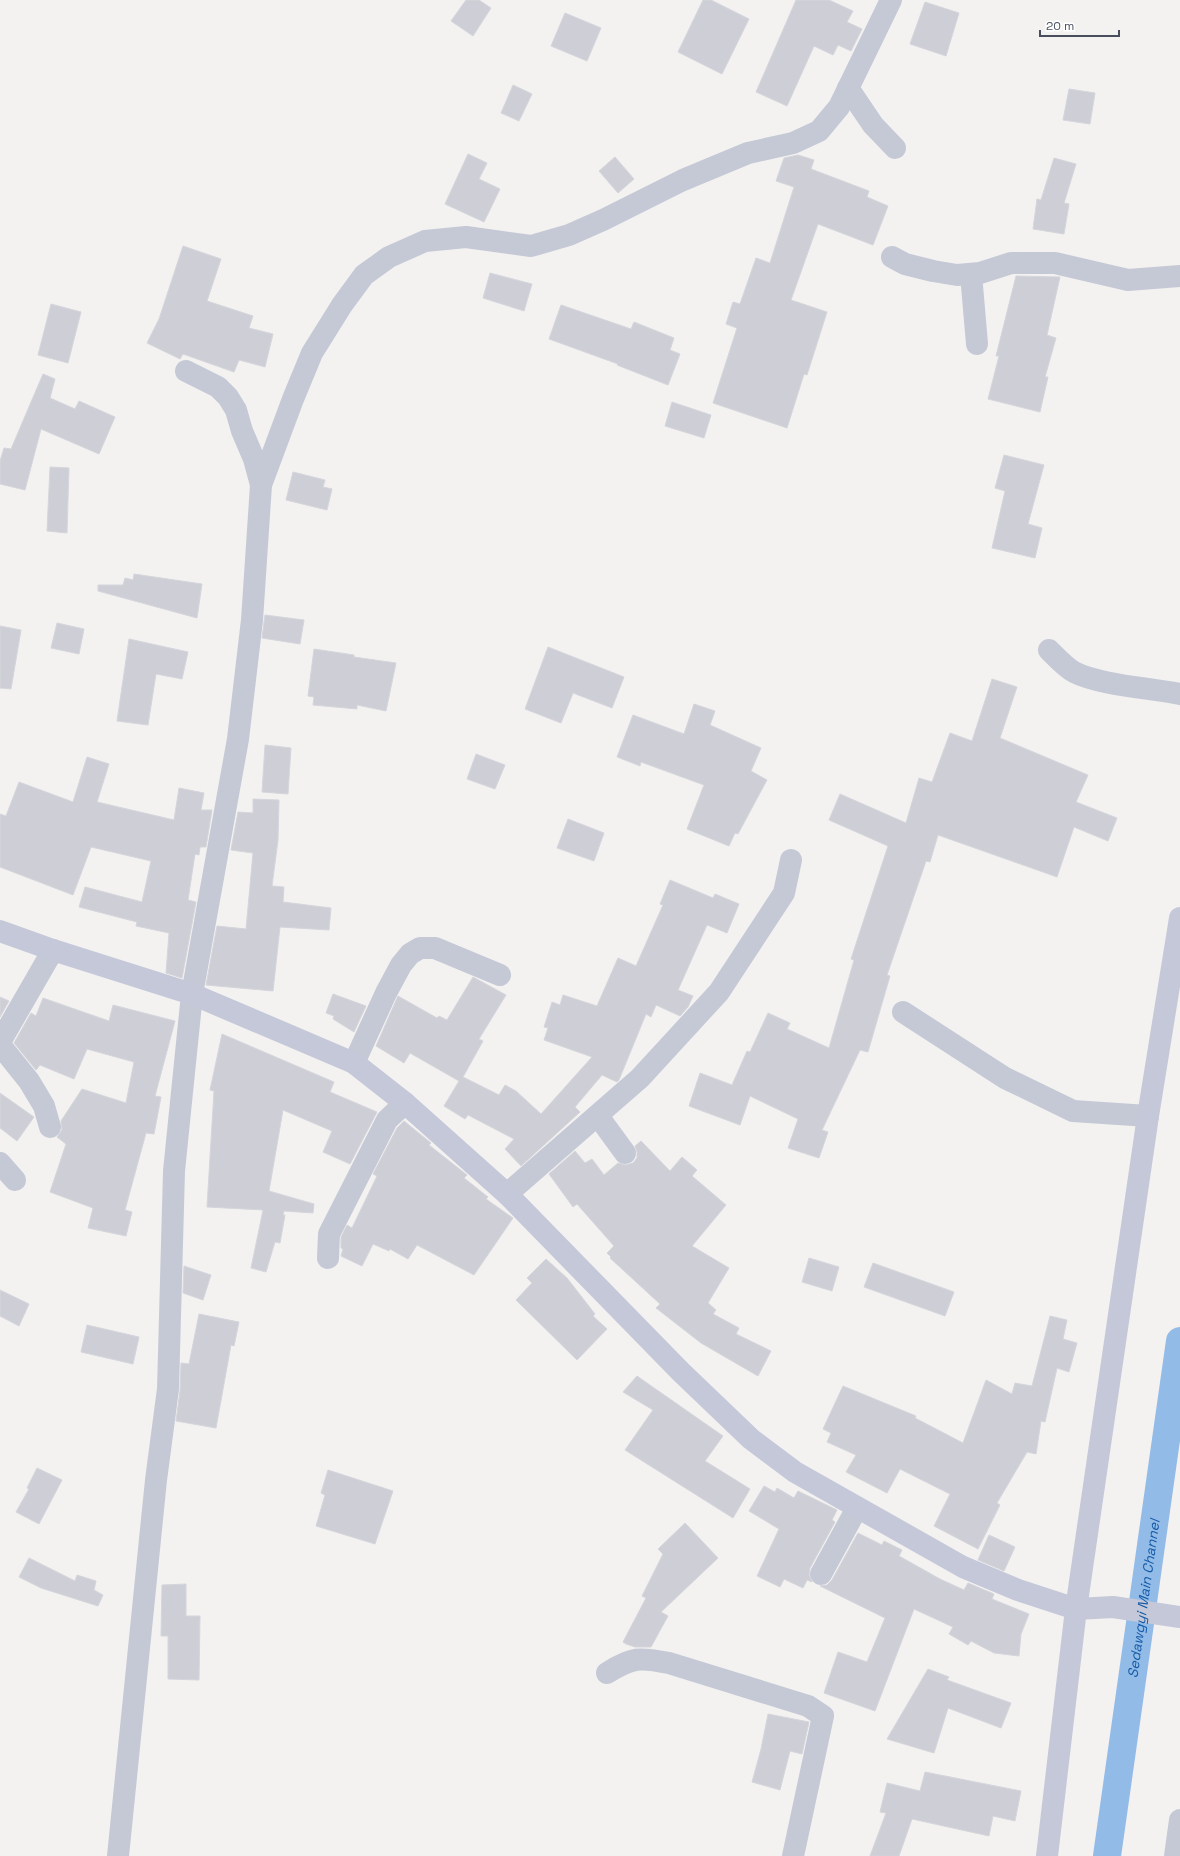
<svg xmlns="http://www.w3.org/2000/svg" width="1180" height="1856" font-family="'Space Grotesk',sans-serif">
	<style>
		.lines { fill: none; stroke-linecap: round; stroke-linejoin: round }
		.canal { stroke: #92bbe8; stroke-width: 28 }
		.building { fill: #cecfd6; stroke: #d5d5dc }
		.street { stroke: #c5c9d5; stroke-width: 22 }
		.secondary { stroke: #c5c8d8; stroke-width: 22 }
		.labels { text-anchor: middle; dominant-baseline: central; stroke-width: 4; stroke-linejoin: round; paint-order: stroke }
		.water-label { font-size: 14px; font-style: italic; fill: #145aa6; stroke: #fff }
	</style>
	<rect width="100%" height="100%" fill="#f3f2f1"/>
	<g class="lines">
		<!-- canal -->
		<path class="canal" id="s1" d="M 1107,1856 L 1180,1341"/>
	</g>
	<!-- building -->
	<g class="building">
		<path d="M 466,0 L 479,0 L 491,8 L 473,36 L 451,21 Z"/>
		<path d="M 703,0 L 711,0 L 749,19 L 722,74 L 678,52 Z"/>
		<path d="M 796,0 L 829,0 L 853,11 L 847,22 L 862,29 L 851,51 L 838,45 L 833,55 L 814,46 L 787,106 L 756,92 Z"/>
		<path d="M 925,2 L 959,13 L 946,56 L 910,44 Z"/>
		<path d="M 565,13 L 601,28 L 587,61 L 551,46 Z"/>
		<path d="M 513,85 L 532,94 L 519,121 L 501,113 Z"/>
		<path d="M 1069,89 L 1095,93 L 1090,124 L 1063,120 Z"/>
		<path d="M 468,154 L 487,163 L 479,179 L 500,189 L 484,222 L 445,204 Z"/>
		<path d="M 798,155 L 814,160 L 811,169 L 869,191 L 867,197 L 888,206 L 873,245 L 818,224 L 791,300 L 827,312 L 807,375 L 804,374 L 787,428 L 713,403 L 737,328 L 726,324 L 733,302 L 740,304 L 756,258 L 770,263 L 794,187 L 776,181 L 784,158 Z"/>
		<path d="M 615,157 L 634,179 L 618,193 L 599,171 Z"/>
		<path d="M 1054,158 L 1076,164 L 1064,203 L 1069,204 L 1064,234 L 1033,229 L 1037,199 L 1041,200 Z"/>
		<path d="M 183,246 L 221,259 L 207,301 L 253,316 L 249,328 L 273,334 L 265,367 L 239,360 L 234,372 L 183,354 L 180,359 L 147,343 L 159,319 Z"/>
		<path d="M 490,273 L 532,284 L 524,311 L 483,298 Z"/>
		<path d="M 1016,276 L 1060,277 L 1047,335 L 1056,338 L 1045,377 L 1048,377 L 1040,412 L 988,399 L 999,356 L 996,356 Z"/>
		<path d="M 51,304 L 81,312 L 68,363 L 38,355 Z"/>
		<path d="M 561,305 L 631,329 L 634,322 L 674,338 L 670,350 L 680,354 L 668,385 L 617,365 L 618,364 L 549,339 Z"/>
		<path d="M 43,374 L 55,379 L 50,398 L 75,409 L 79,401 L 115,417 L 99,454 L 41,429 L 25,490 L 0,484 L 0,461 L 4,448 L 11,449 Z"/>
		<path d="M 672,402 L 711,415 L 704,438 L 665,426 Z"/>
		<path d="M 1004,455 L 1044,465 L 1028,524 L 1042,528 L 1035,558 L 992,548 L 1005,491 L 995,488 Z"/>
		<path d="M 50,467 L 69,468 L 67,533 L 47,531 Z"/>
		<path d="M 293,472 L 325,480 L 323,487 L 332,489 L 327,510 L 286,500 Z"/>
		<path d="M 134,574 L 202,584 L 197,618 L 98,591 L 98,585 L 123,585 L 125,578 L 133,580 Z"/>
		<path d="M 265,615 L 304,620 L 300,644 L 262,638 Z"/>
		<path d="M 57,623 L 84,629 L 79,654 L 51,648 Z"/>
		<path d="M 0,626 L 21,630 L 11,689 L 0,688 Z"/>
		<path d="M 129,639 L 188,652 L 182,679 L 156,674 L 148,725 L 117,721 Z"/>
		<path d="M 548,647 L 624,677 L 612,708 L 573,693 L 561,723 L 525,709 Z"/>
		<path d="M 314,649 L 354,655 L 354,657 L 396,663 L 386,711 L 357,705 L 357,709 L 313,705 L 314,697 L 308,696 Z"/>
		<path d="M 992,679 L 1017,687 L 1000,738 L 1088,775 L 1076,802 L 1117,818 L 1108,841 L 1074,827 L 1057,877 L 938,835 L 930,862 L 926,861 L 887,975 L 890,976 L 868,1052 L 860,1050 L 822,1130 L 828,1132 L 819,1158 L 788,1148 L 798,1119 L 750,1096 L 740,1125 L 689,1106 L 700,1073 L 732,1085 L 747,1051 L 750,1052 L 768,1013 L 790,1023 L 787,1029 L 829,1048 L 854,960 L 851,959 L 888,846 L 829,820 L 840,794 L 906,823 L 919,778 L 932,782 L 950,733 L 972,741 Z"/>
		<path d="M 694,704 L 715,711 L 710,725 L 761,748 L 751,771 L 767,780 L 738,834 L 735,833 L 729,846 L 687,829 L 704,785 L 641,762 L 640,766 L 617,757 L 633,715 L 684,734 Z"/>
		<path d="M 265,745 L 291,748 L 288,794 L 262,792 Z"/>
		<path d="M 476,754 L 505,765 L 495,789 L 467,779 Z"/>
		<path d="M 87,757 L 109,764 L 97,802 L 174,820 L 179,788 L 204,793 L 201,810 L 212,810 L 206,847 L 200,847 L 199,855 L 195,854 L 188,900 L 196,902 L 182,978 L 166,973 L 169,933 L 136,926 L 137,922 L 79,907 L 85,887 L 142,902 L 151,861 L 91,847 L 73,895 L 0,867 L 0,814 L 6,816 L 19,782 L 73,802 Z"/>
		<path d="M 253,799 L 279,800 L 278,840 L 272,886 L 284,887 L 283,902 L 331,908 L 329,930 L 280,927 L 273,991 L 206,985 L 217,926 L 246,929 L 253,853 L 231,850 L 238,812 L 253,813 Z"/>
		<path d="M 568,819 L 604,833 L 594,861 L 557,848 Z"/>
		<path d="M 670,880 L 713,898 L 715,894 L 739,904 L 727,933 L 707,925 L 678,990 L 693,996 L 688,1007 L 680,1016 L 656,1005 L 651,1017 L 646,1014 L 619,1080 L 617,1082 L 602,1075 L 575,1107 L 580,1112 L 521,1166 L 505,1149 L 514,1139 L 468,1115 L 465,1119 L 444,1106 L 459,1081 L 410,1053 L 404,1063 L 376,1046 L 398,996 L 437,1018 L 439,1016 L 447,1020 L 473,977 L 506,995 L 479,1039 L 483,1041 L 463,1077 L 499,1095 L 505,1085 L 516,1091 L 541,1114 L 592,1057 L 544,1040 L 548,1028 L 544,1027 L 552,1002 L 560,1005 L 563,995 L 597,1006 L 618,958 L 636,966 L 663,905 L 660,904 Z"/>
		<path d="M 333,994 L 366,1006 L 354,1032 L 333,1019 L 334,1016 L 326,1013 Z"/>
		<path d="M 0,997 L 9,1001 L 0,1017 Z"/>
		<path d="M 43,998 L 109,1021 L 113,1005 L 175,1021 L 155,1096 L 161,1097 L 154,1134 L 146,1133 L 125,1210 L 132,1212 L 126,1236 L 88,1228 L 93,1208 L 50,1192 L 66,1144 L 57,1137 L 62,1130 L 61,1121 L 82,1089 L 126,1103 L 134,1062 L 87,1049 L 74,1079 L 40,1065 L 36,1070 L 14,1043 L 31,1013 L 36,1016 Z"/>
		<path d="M 222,1034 L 334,1082 L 330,1092 L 377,1112 L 350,1164 L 323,1152 L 332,1131 L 283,1110 L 269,1191 L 314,1204 L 313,1213 L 284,1211 L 283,1215 L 285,1215 L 280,1243 L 275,1242 L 266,1272 L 251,1268 L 263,1210 L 207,1207 L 214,1091 L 210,1090 Z"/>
		<path d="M 0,1093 L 34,1117 L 17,1141 L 0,1128 Z"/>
		<path d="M 404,1121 L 431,1143 L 429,1145 L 467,1175 L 464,1178 L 488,1197 L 486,1199 L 513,1218 L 474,1275 L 417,1245 L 408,1259 L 390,1249 L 389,1251 L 373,1244 L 362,1266 L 341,1256 L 343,1249 L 341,1248 L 341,1237 L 347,1225 L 352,1228 L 377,1176 L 373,1174 L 397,1128 Z"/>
		<path d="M 641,1141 L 670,1171 L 682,1157 L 697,1170 L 692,1176 L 726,1205 L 692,1246 L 729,1268 L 708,1303 L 716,1310 L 713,1314 L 739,1328 L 736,1334 L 771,1351 L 758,1376 L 701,1343 L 656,1308 L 660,1304 L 610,1258 L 611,1257 L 607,1253 L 614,1246 L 577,1204 L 573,1207 L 549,1174 L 575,1151 L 585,1163 L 592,1159 L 604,1175 L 618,1163 L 626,1165 L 633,1163 L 637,1158 L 637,1152 L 635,1146 Z"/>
		<path d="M 809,1258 L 839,1267 L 832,1291 L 802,1282 Z"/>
		<path d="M 546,1259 L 567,1278 L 595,1314 L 593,1316 L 607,1329 L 577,1360 L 516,1300 L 532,1283 L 527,1278 Z"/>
		<path d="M 873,1263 L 954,1292 L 945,1316 L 864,1287 Z"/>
		<path d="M 184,1266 L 211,1275 L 203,1300 L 183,1293 Z"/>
		<path d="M 0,1290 L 29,1304 L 19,1326 L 0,1316 Z"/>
		<path d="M 199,1314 L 239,1322 L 234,1346 L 231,1345 L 216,1428 L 176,1421 L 180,1391 L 181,1363 L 189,1364 Z"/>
		<path d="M 1050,1316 L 1067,1320 L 1063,1339 L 1077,1343 L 1069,1372 L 1057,1368 L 1045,1422 L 1041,1421 L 1036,1454 L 1027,1452 L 997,1503 L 1000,1505 L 978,1549 L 934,1526 L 950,1494 L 900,1469 L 887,1493 L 846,1472 L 856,1455 L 827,1442 L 831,1433 L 823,1429 L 843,1386 L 916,1416 L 915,1418 L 963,1443 L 986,1380 L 1012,1394 L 1015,1383 L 1032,1386 Z"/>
		<path d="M 87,1325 L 139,1337 L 133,1364 L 81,1352 Z"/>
		<path d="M 637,1376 L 723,1436 L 705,1461 L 750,1489 L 733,1518 L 625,1450 L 653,1410 L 623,1392 Z"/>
		<path d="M 37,1468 L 62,1480 L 39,1524 L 16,1512 L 29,1489 L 27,1488 Z"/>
		<path d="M 328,1470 L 393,1491 L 375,1544 L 316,1526 L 325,1495 L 321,1493 Z"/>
		<path d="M 764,1486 L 775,1492 L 777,1488 L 794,1498 L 798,1491 L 837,1510 L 832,1520 L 835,1522 L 810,1568 L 809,1575 L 812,1582 L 807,1580 L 803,1588 L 784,1579 L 780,1587 L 757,1576 L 779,1529 L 749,1511 Z"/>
		<path d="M 685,1523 L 718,1558 L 661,1612 L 668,1616 L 651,1647 L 635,1647 L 626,1644 L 623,1642 L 646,1598 L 642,1596 L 663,1554 L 658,1549 Z"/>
		<path d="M 858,1533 L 882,1545 L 884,1541 L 902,1550 L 899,1556 L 940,1579 L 964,1590 L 968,1583 L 994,1594 L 992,1599 L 1029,1614 L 1021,1634 L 1019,1656 L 994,1653 L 971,1641 L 968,1645 L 949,1634 L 953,1627 L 914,1609 L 875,1711 L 824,1693 L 838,1652 L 867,1662 L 885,1618 L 820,1586 L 827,1585 L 832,1580 Z"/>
		<path d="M 989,1535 L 1015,1547 L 1004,1571 L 978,1560 Z"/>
		<path d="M 29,1558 L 75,1581 L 77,1575 L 96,1581 L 94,1590 L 103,1595 L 98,1606 L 41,1588 L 19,1577 Z"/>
		<path d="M 186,1584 L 186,1616 L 200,1616 L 199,1680 L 168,1679 L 168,1636 L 161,1636 L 162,1585 Z"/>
		<path d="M 928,1669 L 949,1677 L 947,1680 L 1011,1703 L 1001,1728 L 948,1708 L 934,1753 L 887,1739 Z"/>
		<path d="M 768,1714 L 809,1722 L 802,1754 L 790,1751 L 780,1790 L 752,1782 L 761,1749 Z"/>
		<path d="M 925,1772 L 1021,1791 L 1015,1821 L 993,1816 L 989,1836 L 912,1819 L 899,1856 L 870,1856 L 886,1813 L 880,1812 L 887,1783 L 920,1791 Z"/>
	</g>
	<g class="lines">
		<!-- street -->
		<g class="street">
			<path d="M 848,88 L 873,125 L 895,148"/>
			<path d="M 892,257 L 905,264 L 933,271 L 957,275 L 980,273 L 1011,263 L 1055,263 L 1128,280 L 1180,276"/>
			<path d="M 971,274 L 977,344"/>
			<path d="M 186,371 L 218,387 L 228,397 L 236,410 L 242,431 L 254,459 L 261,485"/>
			<path d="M 1049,650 C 1057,658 1065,667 1074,672 C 1099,685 1151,688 1180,694"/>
			<path d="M 903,1012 L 1005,1078 L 1073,1111 L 1148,1116"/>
			<path d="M 0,1042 L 53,950"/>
			<path d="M 0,1045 L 29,1081 L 44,1106 L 50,1127"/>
			<path d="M 354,1063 L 386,993 L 401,965 L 410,954 L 420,948 L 435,948 L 500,975"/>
			<path d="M 598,1116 L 625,1153"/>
			<path d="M 0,1163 L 15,1180"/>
			<path d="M 507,1194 L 640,1078 L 719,992 L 784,893 L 791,860"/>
			<path d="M 328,1258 L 329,1234 L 387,1120 L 405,1103"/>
			<path d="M 821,1574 L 857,1508"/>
			<path d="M 607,1673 C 632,1657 640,1657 669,1663 L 808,1706 L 823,1716 L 793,1856"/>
			<path d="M 118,1856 L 156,1480 L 168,1389 L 174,1171 L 192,994 L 238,739 L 252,620 L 261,485 L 293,399 L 312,353 L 342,305 L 364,275 L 389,257 L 425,241 L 466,237 L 531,246 L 569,235 L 603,220 L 683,180 L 748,153 L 793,143 L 819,131 L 839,107 L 891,0"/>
			<path d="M 1175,1856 L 1180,1820"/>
		</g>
		<!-- secondary -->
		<g class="secondary">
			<path d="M 0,931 L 53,950 L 192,994 L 354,1063 L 405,1103 L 507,1194 L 681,1372 L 751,1439 L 795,1472 L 963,1567 L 1018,1590 L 1076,1609 L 1113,1607 L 1180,1617"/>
			<path d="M 1047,1856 L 1076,1609 L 1148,1116 L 1180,918"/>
		</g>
	</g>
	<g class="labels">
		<!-- water labels -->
		<g class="water-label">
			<text stroke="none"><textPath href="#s1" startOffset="260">Sedawgyi Main Channel</textPath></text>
		</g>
	</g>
	<!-- scale -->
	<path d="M1040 30v6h79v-6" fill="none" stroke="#494e5e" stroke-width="2"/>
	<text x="1046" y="30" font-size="12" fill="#494e5e" stroke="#ffffff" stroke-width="3" paint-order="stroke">20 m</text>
</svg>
